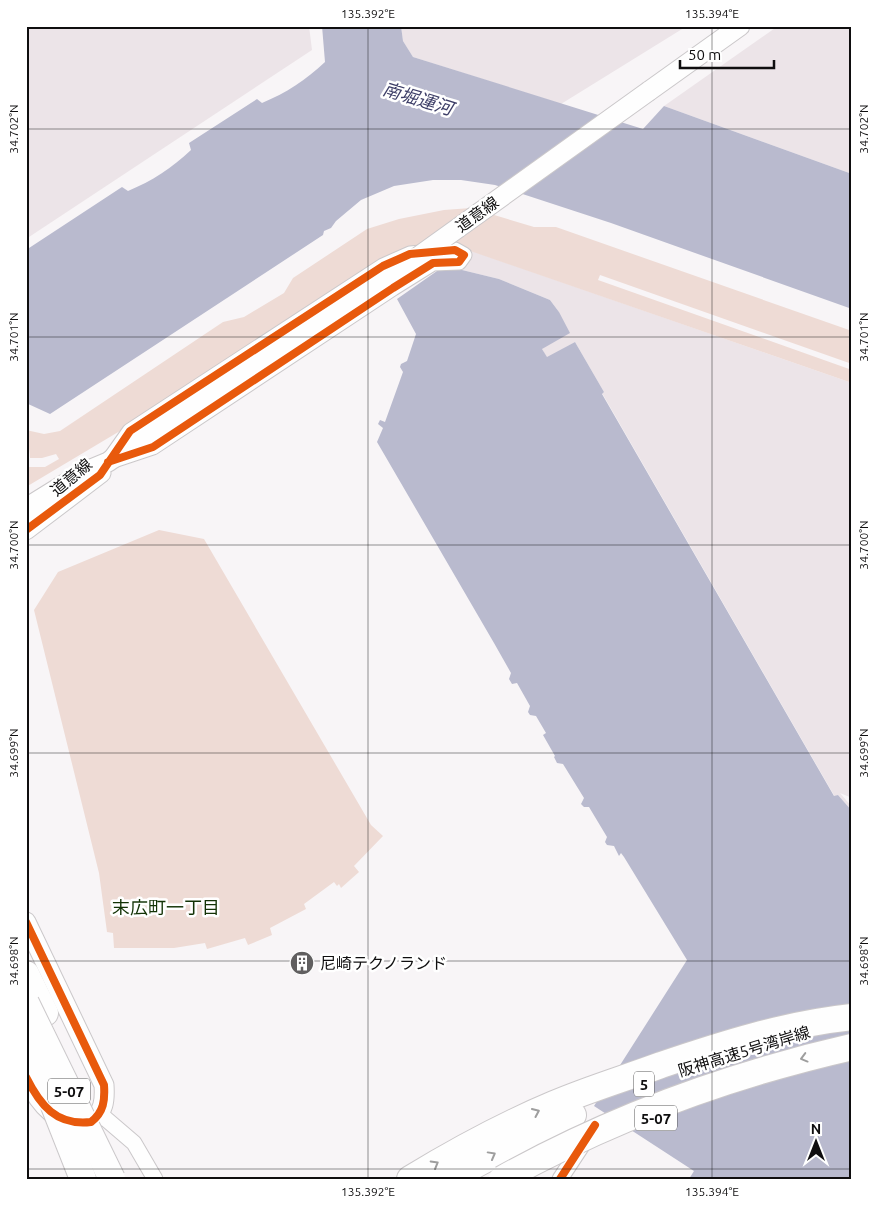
<svg xmlns="http://www.w3.org/2000/svg" width="878" height="1205" font-family="Ubuntu,'Noto Sans JP',sans-serif">
	<style>
		.built { fill: #ece4e8 }
		.green { fill: #eedbd5 }
		.water { fill: #b9bace }
		.lines { fill: none; stroke-linecap: round; stroke-linejoin: round }
		.minor-casing { stroke: #cbc8ca; stroke-width: 17 }
		.tertiary-casing { stroke: #cbc8ca; stroke-width: 21 }
		.motorway-casing { stroke: #cbc8ca; stroke-width: 28 }
		.minor { stroke: #fefefe; stroke-width: 15 }
		.tertiary { stroke: #fefefe; stroke-width: 19 }
		.motorway { stroke: #fefefe; stroke-width: 26 }
		.tertiary-bridge-casing { stroke: #cbc8ca; stroke-width: 21; stroke-linecap: butt }
		.motorway-bridge-casing { stroke: #cbc8ca; stroke-width: 28; stroke-linecap: butt }
		.tertiary-bridge { stroke: #fefefe; stroke-width: 19 }
		.motorway-bridge { stroke: #fefefe; stroke-width: 26 }
		.cycleway-casing { stroke: #fff; stroke-width: 11 }
		.cycleway { stroke: #e8590c; stroke-width: 8 }
		.oneway { stroke: #9e9e9e }
		.ticks { fill: none; stroke: #0f0e0f; stroke-width: 1; stroke-opacity: 0.45 }
		.labels { text-anchor: middle; dominant-baseline: central; stroke-width: 5; stroke-linejoin: round; paint-order: stroke }
		.shield { fill: #fff; stroke: #575657; stroke-width: 1 }
		.shield-label { font-size: 15px; font-weight: bold; fill: #0f0e0f }
		.street-label { font-size: 16px; fill: #0f0e0f; stroke: #fff }
		.poi-label { font-size: 16px; fill: #0f0e0f; stroke: #fff; text-anchor: start }
		.water-label { font-size: 18px; font-style: italic; fill: #3d3e67; stroke: #fff }
		.neighbourhood-label { font-size: 18px; fill: #133306; stroke: #fff }
		.neatline { fill: none; stroke: #0f0e0f; stroke-width: 2 }
		.ticks-label { font-size: 12px; text-anchor: middle; fill: #0f0e0f }
	</style>
	<rect width="100%" height="100%" fill="#f8f5f7"/>
	<!-- built -->
	<g class="built">
		<path d="M 26,26 L 309,26 L 312,50 L 26,239 Z"/>
		<path d="M 401,26 L 687,26 L 561,104 L 413,57 L 403,41 Z"/>
		<path d="M 778,26 L 852,26 L 852,174 L 664,106 Z"/>
		<path d="M 469,250 L 852,383 L 852,798 L 840,793 L 852,807 L 852,811 L 838,795 L 835,797 L 602,393 L 604,392 L 575,342 L 547,358 L 542,349 L 559,312 L 550,300 L 499,279 L 462,270 Z"/>
	</g>
	<!-- green -->
	<g class="green">
		<path d="M 471,208 L 534,227 L 556,227 L 852,331 L 852,364 L 600,275 L 598,280 L 852,370 L 852,383 L 453,245 L 130,425 L 26,487 L 26,467 L 45,467 L 59,459 L 56,454 L 42,458 L 30,458 C 30,448 26,440 26,430 L 44,434 L 60,431 L 223,322 L 244,317 L 284,293 L 293,278 L 367,229 L 399,219 L 444,210 Z"/>
		<path d="M 159,530 L 204,539 L 371,825 L 383,836 L 354,866 L 359,872 L 341,888 L 339,884 L 337,886 L 334,882 L 304,904 L 306,909 L 270,928 L 272,935 L 248,945 L 245,938 L 207,949 L 205,943 L 174,948 L 114,948 L 113,933 L 107,932 L 99,873 L 34,610 L 58,572 Z"/>
	</g>
	<!-- water -->
	<g class="water">
		<path d="M 322,26 L 401,26 L 403,41 L 413,57 L 643,129 L 664,106 L 852,174 L 852,309 L 611,223 L 495,185 L 461,180 L 433,180 L 394,186 L 361,200 L 336,221 L 331,228 L 324,231 L 323,235 L 50,414 L 26,403 L 26,250 L 122,187 L 128,191 C 152,181 172,168 191,150 L 189,143 L 257,99 L 262,103 C 286,93 306,80 325,62 Z"/>
		<path d="M 453,269 L 462,270 L 499,279 L 550,300 L 559,312 L 570,333 L 542,349 L 547,357 L 575,342 L 604,392 L 602,394 L 834,796 L 838,795 L 852,811 L 852,1179 L 689,1179 L 694,1171 L 594,1106 L 687,960 L 624,857 L 621,853 L 619,856 L 614,846 L 607,845 L 605,842 L 607,837 L 589,807 L 584,807 L 581,804 L 584,798 L 563,764 L 557,763 L 554,757 L 555,756 L 543,735 L 546,733 L 536,716 L 530,715 L 528,712 L 530,706 L 517,683 L 512,684 L 509,679 L 511,673 L 494,643 L 377,442 L 383,428 L 378,424 L 380,420 L 385,422 L 403,372 L 400,367 L 401,364 L 407,361 L 416,334 L 397,299 L 437,271 Z"/>
	</g>
	<g class="lines">
		<!-- minor casing -->
		<g class="minor-casing">
			<g id="minor">
				<path d="M 455,250 L 464,255 L 459,262 L 433,263 L 393,288 L 153,447 L 108,462 L 130,431 L 383,266 L 410,254 Z"/>
				<path d="M 99,1113 L 134,1143 L 155,1179"/>
				<path d="M 560,1179 L 585,1141"/>
			</g>
		</g>
		<!-- tertiary casing -->
		<g class="tertiary-casing">
			<g id="tertiary">
				<path d="M 649,91 L 740,26"/>
				<path d="M 26,508 L 84,472 L 108,462 L 173,417"/>
				<path d="M 26,530 L 101,473"/>
				<path d="M 26,922 L 104,1085 C 105,1100 104,1112 91,1122 C 56,1126 40,1105 26,1077"/>
			</g>
		</g>
		<!-- motorway casing -->
		<g class="motorway-casing">
			<g id="motorway">
				<path d="M 26,974 L 45,1013"/>
				<path d="M 410,1179 C 456,1151 504,1125 554,1104 C 589,1089 626,1078 661,1065 C 723,1044 786,1024 852,1017"/>
				<path d="M 449,1179 L 499,1152 L 573,1115"/>
			</g>
		</g>
		<!-- minor -->
		<use href="#minor" class="minor"/>
		<!-- tertiary -->
		<use href="#tertiary" class="tertiary"/>
		<!-- motorway -->
		<use href="#motorway" class="motorway"/>
		<!-- tertiary-bridge casing -->
		<g class="tertiary-bridge-casing">
			<path id="tertiary-bridge" d="M 173,417 L 412,261 L 649,91"/>
		</g>
		<!-- motorway-bridge casing -->
		<g class="motorway-bridge-casing">
			<g id="motorway-bridge">
				<path d="M 26,1003 L 112,1179"/>
				<path d="M 30,1045 L 83,1179"/>
				<path d="M 502,1179 C 612,1118 729,1075 852,1047"/>
			</g>
		</g>
		<!-- tertiary-bridge -->
		<use href="#tertiary-bridge" class="tertiary-bridge"/>
		<!-- motorway-bridge -->
		<use href="#motorway-bridge" class="motorway-bridge"/>
		<!-- cycleway casing -->
		<g class="cycleway-casing">
			<g id="cycleway">
				<path d="M 26,530 L 100,475 L 130,431 L 383,266 L 410,254 L 455,250 L 464,255 L 459,262 L 433,263 L 393,288 L 153,447 L 108,462"/>
				<path d="M 26,922 L 104,1085 C 105,1100 104,1112 91,1122 C 56,1126 40,1105 26,1077"/>
				<path d="M 560,1179 L 595,1125"/>
			</g>
		</g>
		<!-- cycleway -->
		<use href="#cycleway" class="cycleway"/>
	</g>
	<!-- one-way arrows -->
	<defs><path id="oneway-chevron" d="M-2-3.5L2.5 0L-2 3.5" fill="none" stroke-width="1.6" stroke-linecap="round" stroke-linejoin="round" transform="scale(1.25)"/></defs>
	<g class="oneway">
		<use href="#oneway-chevron" transform="translate(804 1058) rotate(165)"/>
		<use href="#oneway-chevron" transform="translate(536 1112) rotate(-24)"/>
		<use href="#oneway-chevron" transform="translate(492 1155) rotate(-29)"/>
		<use href="#oneway-chevron" transform="translate(435 1164) rotate(-30)"/>
	</g>
	<!-- ticks -->
	<path class="ticks" d="M 368,26 L 368,1179M 712,26 L 712,1179M 26,129 L 852,129M 26,337 L 852,337M 26,545 L 852,545M 26,753 L 852,753M 26,961 L 852,961M 26,1169 L 852,1169"/>
	<!-- icons -->
	<defs>
		<g id="building-disc" transform="scale(1.25)"><circle r="9.5" fill="#615f60" stroke="#fff"/><path d="M-4-6H4V6H1V3H-1V6H-4ZM-2.5-4.3h1.7v1.8h-1.7ZM.8-4.3h1.7v1.8H.8ZM-2.5-1h1.7V.8h-1.7ZM.8-1h1.7V.8H.8Z" fill="#fff"/></g>
	</defs>
	<g fill-rule="evenodd">
		<use href="#building-disc" x="302" y="963"/>
	</g>
	<g class="labels">
		<!-- shield labels -->
		<g class="shield">
			<rect x="634" y="1071.5" width="20" height="25" rx="4"/>
			<rect x="48" y="1078.5" width="42" height="25" rx="4"/>
			<rect x="635" y="1105.5" width="42" height="25" rx="4"/>
		</g>
		<g class="shield-label">
			<text x="644" y="1084">5</text>
			<text x="69" y="1091">5-07</text>
			<text x="656" y="1118">5-07</text>
		</g>
		<!-- street labels -->
		<g class="street-label">
			<text transform="translate(477 214) rotate(-36)">道意線</text>
			<text transform="translate(71 477) rotate(-40)">道意線</text>
			<text transform="translate(744 1051) rotate(-17)">阪神高速5号湾岸線</text>
		</g>
		<!-- poi labels -->
		<g class="poi-label">
			<text x="320" y="963">尼崎テクノランド</text>
		</g>
		<!-- water labels -->
		<g class="water-label">
			<text transform="translate(418 98) rotate(17)">南堀運河</text>
		</g>
		<!-- neighbourhood labels -->
		<g class="neighbourhood-label">
			<text x="166" y="907">末広町一丁目</text>
		</g>
	</g>
	<!-- border -->
	<rect width="878" height="1205" fill="none" stroke="#ffffff" stroke-width="55"/>
	<!-- north arrow -->
	<g transform="translate(816 1142)" stroke="#ffffff" stroke-width="4" paint-order="stroke">
	<path d="M0-4L9 19L0 12L-9 19Z" fill="#0f0e0f"/>
	<text y="-8" font-size="14" font-weight="bold" text-anchor="middle" fill="#0f0e0f">N</text>
	</g>
	<!-- scale -->
	<path d="M680 60v8h94v-8" fill="none" stroke="#0f0e0f" stroke-width="2.5"/>
	<text x="688" y="60" font-size="15" fill="#0f0e0f" stroke="#ffffff" stroke-width="4" paint-order="stroke">50 m</text>
	<rect x="28" y="28" width="822" height="1150" class="neatline"/>
	<g class="ticks-label">
		<text x="368" y="18">135.392°E</text>
		<text x="712" y="18">135.394°E</text>
		<text transform="translate(14 129) rotate(-90)" y="4">34.702°N</text>
		<text transform="translate(864 129) rotate(-90)" y="4">34.702°N</text>
		<text transform="translate(14 337) rotate(-90)" y="4">34.701°N</text>
		<text transform="translate(864 337) rotate(-90)" y="4">34.701°N</text>
		<text transform="translate(14 545) rotate(-90)" y="4">34.700°N</text>
		<text transform="translate(864 545) rotate(-90)" y="4">34.700°N</text>
		<text transform="translate(14 753) rotate(-90)" y="4">34.699°N</text>
		<text transform="translate(864 753) rotate(-90)" y="4">34.699°N</text>
		<text transform="translate(14 961) rotate(-90)" y="4">34.698°N</text>
		<text transform="translate(864 961) rotate(-90)" y="4">34.698°N</text>
		<text x="368" y="1196">135.392°E</text>
		<text x="712" y="1196">135.394°E</text>
	</g>
</svg>
